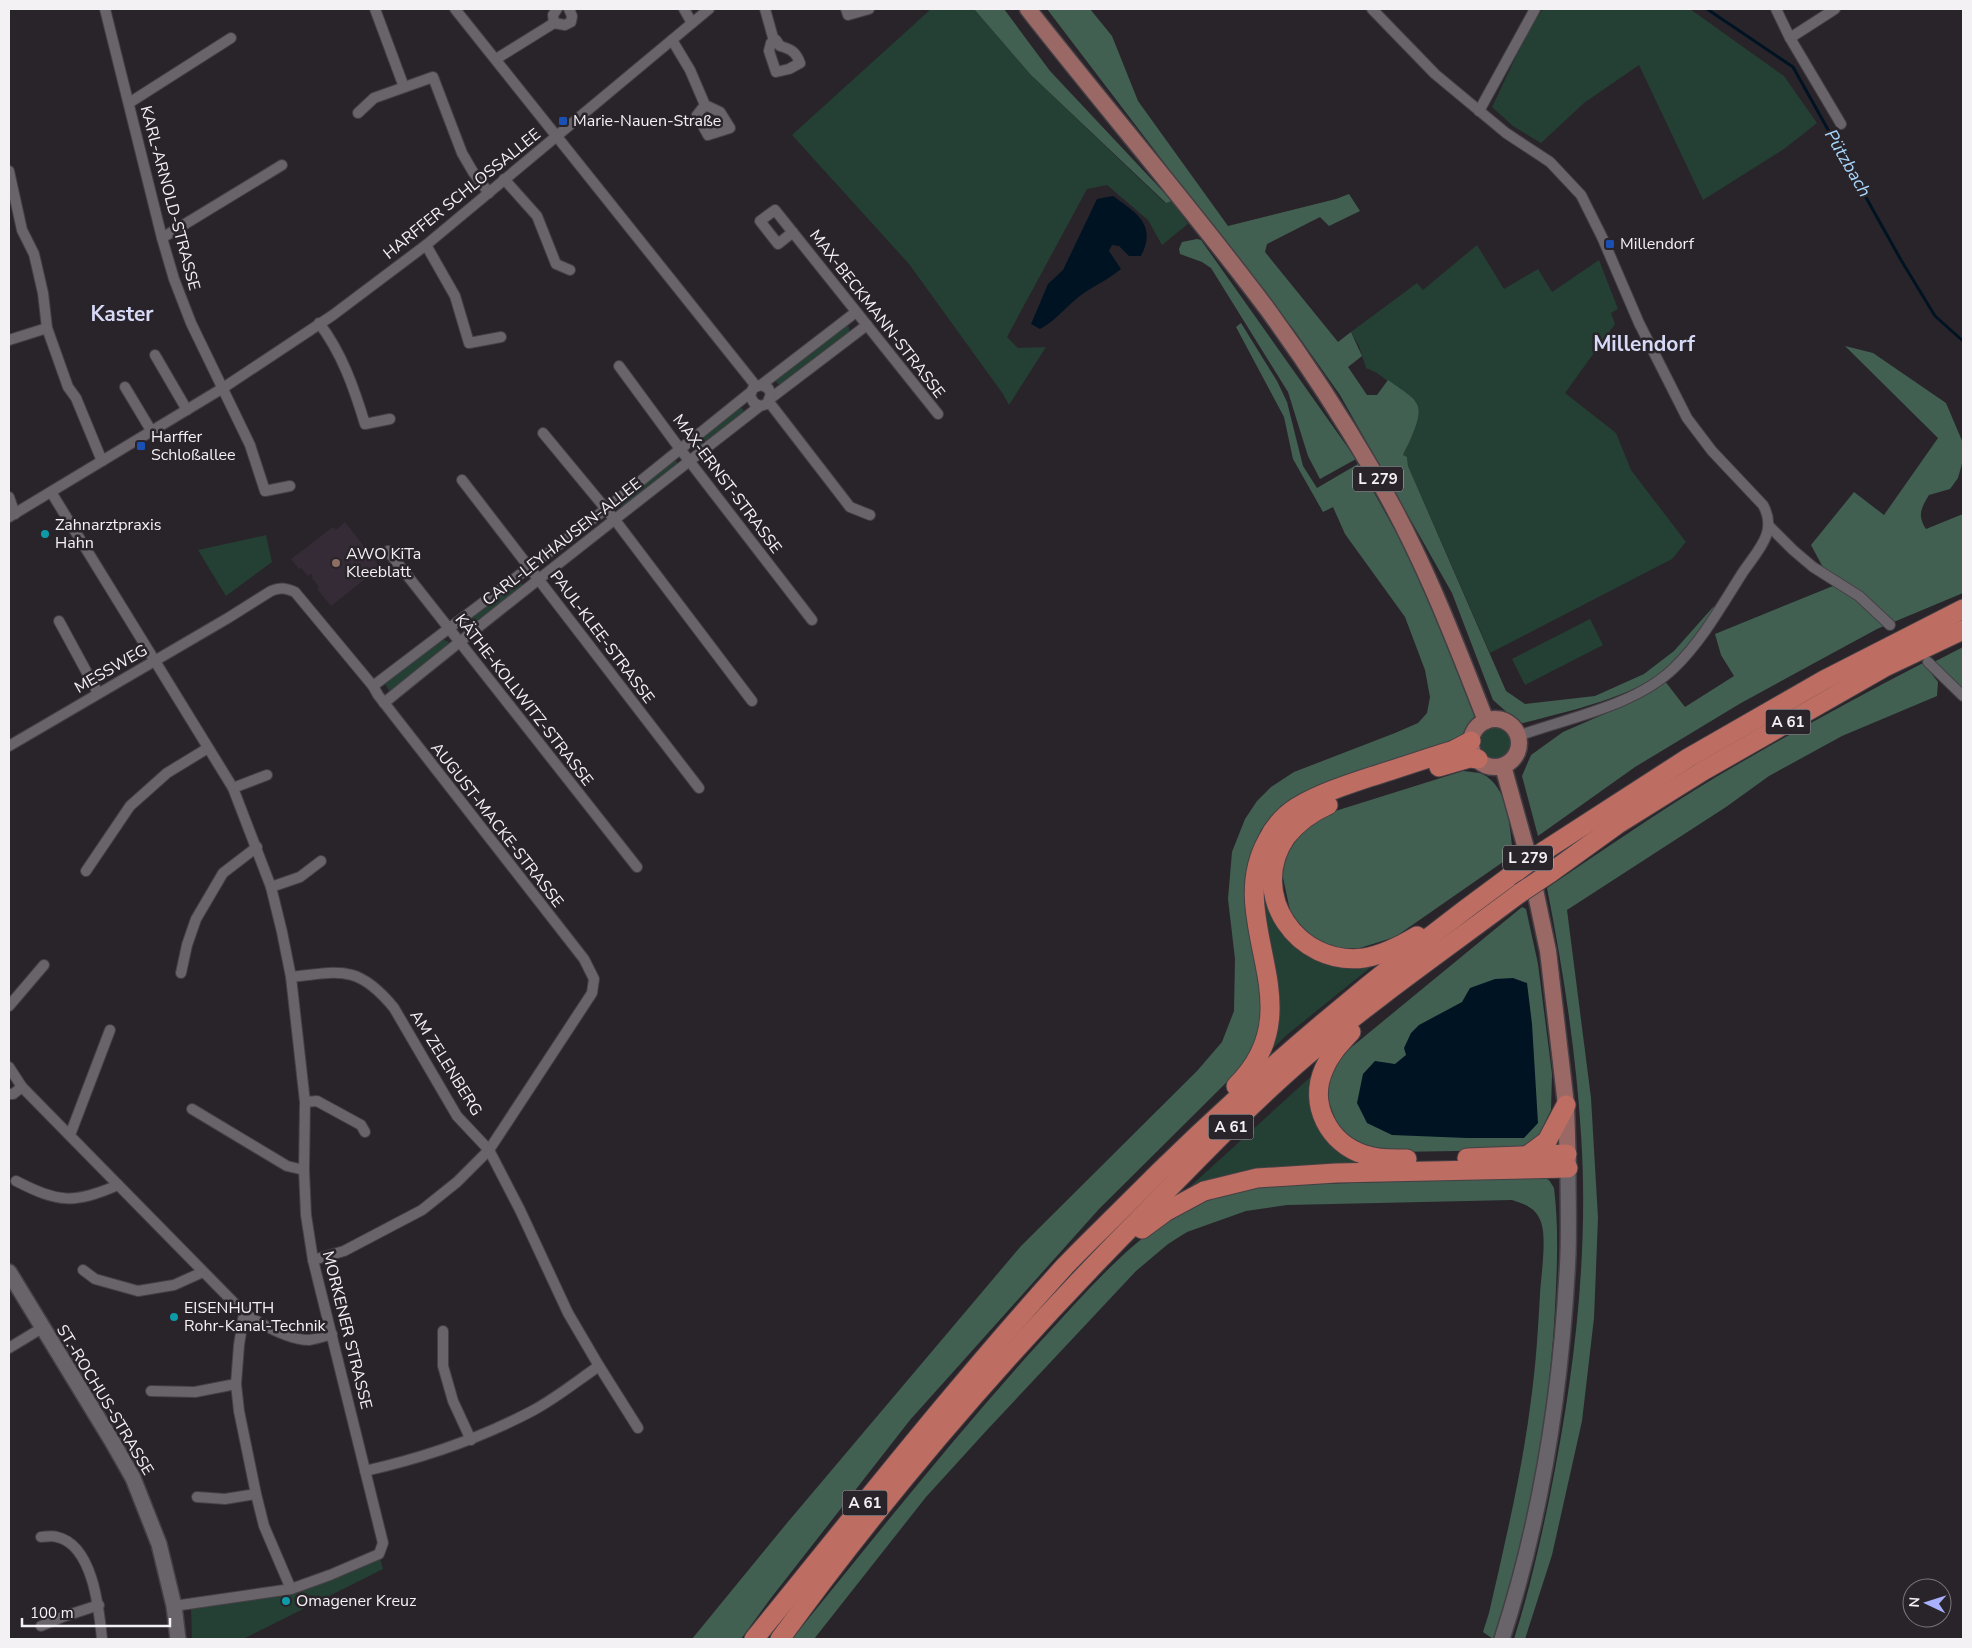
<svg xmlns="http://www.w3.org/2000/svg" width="1972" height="1648" font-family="'Nunito Sans',sans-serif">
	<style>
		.built { fill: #342b36 }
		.green { fill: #243f33 }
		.forest { fill: #416052 }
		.water { fill: #001323 }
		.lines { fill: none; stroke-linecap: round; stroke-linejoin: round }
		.stream { stroke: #001323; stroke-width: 3 }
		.street-casing { stroke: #444045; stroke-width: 12 }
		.secondary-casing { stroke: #444045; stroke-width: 18 }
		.primary-casing { stroke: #444045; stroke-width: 19 }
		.highway-casing { stroke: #444045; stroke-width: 21 }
		.street { stroke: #69636a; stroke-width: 10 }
		.secondary { stroke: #69636a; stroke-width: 15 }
		.primary { stroke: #9b6965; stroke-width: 16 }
		.highway { stroke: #bd6d62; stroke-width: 19 }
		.highway-bridge-casing { stroke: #444045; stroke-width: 21; stroke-linecap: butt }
		.highway-bridge { stroke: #bd6d62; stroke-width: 19 }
		.transit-dot { fill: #1a4fb4; stroke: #29242a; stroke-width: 2 }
		.culture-dot { fill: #0f9aa8; stroke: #29242a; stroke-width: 2 }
		.education-dot { fill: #8d6e63; stroke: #29242a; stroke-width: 2 }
		.labels { text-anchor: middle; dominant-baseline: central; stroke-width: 5; stroke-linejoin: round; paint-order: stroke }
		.shield { fill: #29242a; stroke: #b7b4b8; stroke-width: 1 }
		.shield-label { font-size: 15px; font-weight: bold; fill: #f4f1f5 }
		.poi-label { font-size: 16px; fill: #f4f1f5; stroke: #29242a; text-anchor: start }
		.street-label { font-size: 16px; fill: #f4f1f5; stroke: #29242a }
		.water-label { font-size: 18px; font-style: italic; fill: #a7d6fc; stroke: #29242a }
		.district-label { font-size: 21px; font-weight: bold; fill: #d7daf7; stroke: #29242a }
	</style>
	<rect width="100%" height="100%" fill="#29242a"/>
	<!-- built -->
	<path class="built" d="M 345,522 L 380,567 L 331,606 L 317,589 L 319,587 L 312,578 L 313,576 L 311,574 L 308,576 L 301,568 L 299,569 L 291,559 L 333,527 L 336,530 Z"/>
	<!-- green -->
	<g class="green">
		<path d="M 931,9 L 974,9 L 1031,75 L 1165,203 L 1172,201 L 1188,224 L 1162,245 L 1148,220 L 1107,185 L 1087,189 L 1007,337 L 1018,348 L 1046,347 L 1009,405 L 1003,394 L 909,264 L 792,135 Z"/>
		<path d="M 1543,9 L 1690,9 L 1784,76 L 1817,123 L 1784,149 L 1703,200 L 1639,65 L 1584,103 L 1541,143 L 1513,126 L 1492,107 L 1530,27 Z"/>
		<path d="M 1477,245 L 1504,289 L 1538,269 L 1552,292 L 1599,260 L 1618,309 L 1611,313 L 1615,324 L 1565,393 L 1616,433 L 1631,470 L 1686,542 L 1672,559 L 1490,653 L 1408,466 L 1407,457 L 1402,456 L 1410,440 L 1416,402 L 1377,373 L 1366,368 L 1359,346 L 1351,332 L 1417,283 L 1423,290 Z"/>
		<path d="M 844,323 L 849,327 L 849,332 L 782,384 L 778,384 L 775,380 Z"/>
		<path d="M 738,407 L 743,409 L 744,415 L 703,447 L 697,445 L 696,442 Z"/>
		<path d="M 675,459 L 678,464 L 676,467 L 622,507 L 618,502 Z"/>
		<path d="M 266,535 L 272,562 L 226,596 L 198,550 Z"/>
		<path d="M 518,580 L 521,581 L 523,588 L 472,627 L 467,621 L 469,618 Z"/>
		<path d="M 1590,619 L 1603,645 L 1525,685 L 1512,659 Z"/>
		<path d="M 442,639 L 449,642 L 447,648 L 390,692 L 385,684 Z"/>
		<circle cx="1495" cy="742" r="21"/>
		<path d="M 1273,856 L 1285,934 L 1376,963 L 1288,1034 L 1268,1053 L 1260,894 Z"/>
		<path d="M 1318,1070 L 1315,1104 L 1405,1164 L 1183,1193 Z"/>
		<path d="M 380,1559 L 383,1569 L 243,1639 L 192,1639 L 191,1608 L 282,1596 Z"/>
	</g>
	<!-- forest -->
	<g class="forest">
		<path d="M 974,9 L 1004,9 L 1050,71 L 1172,201 L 1166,203 L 1031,75 Z"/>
		<path d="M 1047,9 L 1090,9 L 1112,36 L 1138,101 L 1228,226 L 1336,199 L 1349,194 L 1360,211 L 1329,226 L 1320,217 L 1267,244 L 1265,252 L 1338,342 L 1351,332 L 1362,356 L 1348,367 L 1367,395 L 1377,395 L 1388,380 C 1417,401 1427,401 1411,438 C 1409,444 1405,449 1403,455 L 1407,457 L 1408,466 L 1506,691 L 1525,704 L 1595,696 L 1644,674 L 1674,651 L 1714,606 L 1712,613 C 1698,631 1685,651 1668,667 C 1636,697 1565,712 1523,723 L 1518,722 L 1493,700 L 1452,593 L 1340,395 L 1294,330 L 1220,236 Z"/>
		<path d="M 1197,239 L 1201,240 L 1356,459 L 1320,479 L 1308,456 L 1288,392 L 1211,268 L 1202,262 L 1180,254 L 1179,249 L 1182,242 Z"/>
		<path d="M 1241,323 L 1277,381 L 1287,402 L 1303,466 L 1317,488 L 1358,464 L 1425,584 L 1475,712 L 1472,725 L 1464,736 L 1378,766 L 1286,803 L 1261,830 L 1247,868 L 1245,897 L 1263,1004 L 1260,1028 L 1244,1065 L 1099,1209 L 910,1420 L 771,1598 L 741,1639 L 692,1639 L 787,1523 L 1021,1246 L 1197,1071 L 1222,1042 L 1234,1011 L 1235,959 L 1228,899 L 1232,852 L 1245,819 L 1257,801 L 1271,787 L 1294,772 L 1395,733 L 1418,723 L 1427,713 L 1430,697 L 1425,670 L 1405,617 L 1345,534 L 1333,507 L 1323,512 L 1293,459 L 1284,417 L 1236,327 Z"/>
		<path d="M 1845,346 L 1873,353 L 1946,403 L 1963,443 L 1963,460 L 1958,478 L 1950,489 L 1929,495 C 1921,508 1917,516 1926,529 L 1963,514 L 1963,593 L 1877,629 L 1741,703 L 1635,767 L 1538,836 L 1522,776 L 1531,755 L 1563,732 L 1634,701 L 1664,680 L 1685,707 L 1734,676 L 1721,655 L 1715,634 L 1833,586 L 1811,545 L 1854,492 L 1884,515 L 1938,438 Z"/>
		<path d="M 1963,647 L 1963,689 L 1934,662 Z"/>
		<path d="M 1923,663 L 1938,682 L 1937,696 L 1842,736 L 1769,776 L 1726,807 L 1567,910 L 1591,1098 L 1598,1218 L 1594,1318 L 1582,1421 L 1552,1555 L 1525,1639 L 1514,1639 C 1529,1592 1540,1543 1550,1495 C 1574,1377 1589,1255 1581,1134 C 1576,1052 1563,969 1547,888 C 1603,850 1658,812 1716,777 C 1784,737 1853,699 1923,663 Z"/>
		<path d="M 1463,771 C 1469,772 1477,772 1482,774 C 1509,786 1510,830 1513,855 L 1395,937 L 1360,948 L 1341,948 L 1317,942 L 1291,915 L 1282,873 L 1288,851 L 1305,828 L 1329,813 Z"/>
		<path d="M 1522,907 L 1526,909 L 1538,964 L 1552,1074 L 1551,1110 L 1535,1143 L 1522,1150 L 1392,1152 L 1359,1145 L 1339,1129 L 1327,1097 L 1327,1080 L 1336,1063 L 1348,1050 Z"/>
		<path d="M 1542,1177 L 1549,1180 L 1554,1188 C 1559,1229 1557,1269 1555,1309 C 1549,1421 1528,1533 1493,1639 L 1483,1632 L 1489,1613 C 1505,1543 1522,1472 1531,1400 C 1536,1365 1538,1329 1540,1294 C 1541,1275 1547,1239 1541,1222 C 1536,1208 1525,1204 1512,1200 L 1287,1205 L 1246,1211 L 1187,1232 L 1168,1244 L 1136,1271 L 987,1430 L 926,1497 L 814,1639 L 792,1639 C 873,1539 953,1438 1039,1343 C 1079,1300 1118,1253 1167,1220 C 1194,1203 1225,1194 1255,1186 Z"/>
	</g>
	<!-- water -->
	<g class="water">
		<path d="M 1113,196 C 1137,213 1157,225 1141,256 L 1129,256 L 1119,246 L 1112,245 L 1109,251 L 1121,269 C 1109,279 1096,285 1084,293 C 1068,304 1057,320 1040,329 L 1031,324 L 1048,284 L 1063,270 L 1097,199 Z"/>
		<path d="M 1513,978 L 1527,983 L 1532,1024 L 1538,1123 L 1524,1138 L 1467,1138 L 1392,1135 L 1367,1123 L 1357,1103 L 1363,1074 L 1375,1061 L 1395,1064 L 1406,1055 L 1404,1048 L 1411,1033 L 1419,1025 L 1462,1002 L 1470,988 L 1495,979 Z"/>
	</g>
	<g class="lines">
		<!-- stream -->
		<path class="stream" d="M 1707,9 L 1793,67 L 1901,260 L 1935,316 L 1963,341"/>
		<!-- street casing -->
		<g class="street-casing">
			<g id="street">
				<path d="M 105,9 L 162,238 L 174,279 L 191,323 L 250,445 L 265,491 L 290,486"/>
				<path d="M 375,9 L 404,87"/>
				<path d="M 455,9 L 756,386"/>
				<path d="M 684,9 L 692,23"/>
				<path d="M 765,9 L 774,41 L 771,43 L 769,51 L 776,72 L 789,69 L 800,63 C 796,52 791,49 780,46 L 776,40 L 774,41"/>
				<path d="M 846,9 L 848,15 L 869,9"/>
				<path d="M 1372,9 L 1435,74 L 1506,133 L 1550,162 L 1581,195 L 1602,237 L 1639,323 L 1687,418 L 1712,451 L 1763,505 C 1778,532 1758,550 1743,572 C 1722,605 1702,641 1674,668 C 1635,706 1567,718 1518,736"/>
				<path d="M 1776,9 L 1790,38 L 1841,124"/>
				<path d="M 554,23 L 553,15 L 557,9"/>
				<path d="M 1790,38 L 1835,9"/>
				<path d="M 672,40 L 690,70 L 705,105 L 697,115 L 708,135 L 730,128 L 720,112 L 705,105"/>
				<path d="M 496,59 L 554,23 L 565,25 L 571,22 L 572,16 L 569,9"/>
				<path d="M 129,103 L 231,38"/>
				<path d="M 1479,111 L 1535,9"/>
				<path d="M 358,113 L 374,98 L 433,77 L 462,153 L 473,172 L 489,193"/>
				<path d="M 9,171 L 22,230 L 34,254 L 43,293 L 47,328 L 68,387 L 76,398 L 102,461"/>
				<path d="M 504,179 L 537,216 L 556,264 L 570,270"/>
				<path d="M 793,232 L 778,244 L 760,221 L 775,210 L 938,414"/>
				<path d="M 162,238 L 282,165"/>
				<path d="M 426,245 L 455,296 L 469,343 L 501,337"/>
				<path d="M 319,323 C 342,353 354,388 365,424 L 390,419"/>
				<path d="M 9,340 L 47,328"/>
				<path d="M 155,355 L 187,410"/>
				<path d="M 619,366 L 680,449 L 812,620"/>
				<path d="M 761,385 L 856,312"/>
				<path d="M 125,387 L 152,432"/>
				<path d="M 771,398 L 867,325"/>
				<path d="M 769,402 L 850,507 L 870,515"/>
				<path d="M 543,433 L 615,520 L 752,701"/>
				<path d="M 462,480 L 699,788"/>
				<path d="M 51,492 L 233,788 L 271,887 L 282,932 L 291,977 L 305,1102 L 304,1170 L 306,1215 L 313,1260 L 383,1543 L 379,1554 L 330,1575 L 291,1589 L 174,1606"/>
				<path d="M 9,497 L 15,514"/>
				<path d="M 9,517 L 223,388 L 333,315 L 426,245 L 709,9"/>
				<path d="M 1769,526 L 1793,550 L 1813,567 L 1859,596 L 1890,625"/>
				<path d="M 388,551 L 637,867"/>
				<path d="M 59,621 L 98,693"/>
				<path d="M 1928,662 L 1963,696"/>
				<path d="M 373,686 L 606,509 L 751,392"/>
				<path d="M 384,703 C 508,602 634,504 760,406 L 767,404 L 771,394 L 768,388 L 761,385 L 753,388 L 750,396 L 754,403 L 760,406"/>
				<path d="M 9,746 L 228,618 L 271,591 C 280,587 286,588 295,592 L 373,686 L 378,695 L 584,959 L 594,979 L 592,993 L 489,1150 L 457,1182 L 422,1210 L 344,1251 L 313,1260"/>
				<path d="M 233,788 L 267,775"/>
				<path d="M 86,871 L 130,806 L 167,773 L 208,748"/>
				<path d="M 271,887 L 300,877 L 321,861"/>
				<path d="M 181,973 L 187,945 L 196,919 L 223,873 L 257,847"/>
				<path d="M 291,977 C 341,971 359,965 394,1008 L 457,1116 L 489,1150 L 520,1210 L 568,1313 L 599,1366 C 577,1381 555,1399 532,1411 C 479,1439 423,1458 365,1471"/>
				<path d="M 9,1006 L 44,965"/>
				<path d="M 9,1067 L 22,1087 L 244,1313 C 261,1324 289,1340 309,1340 C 316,1339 325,1336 332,1334"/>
				<path d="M 9,1094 L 13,1094 L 22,1087"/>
				<path d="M 305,1102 L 317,1101 L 361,1125 L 365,1132"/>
				<path d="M 192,1109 L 287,1166 L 304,1170"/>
				<path d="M 70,1135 L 110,1030"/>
				<path d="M 16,1181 C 59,1203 74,1204 118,1185"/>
				<path d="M 83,1270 L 95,1279 L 138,1291 L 174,1285 L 203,1272"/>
				<path d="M 244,1313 L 239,1345 L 236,1384 L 239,1411 L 256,1494 L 264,1526 L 291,1589"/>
				<path d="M 443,1331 L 443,1366 L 453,1401 L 471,1440"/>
				<path d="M 9,1348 L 42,1328"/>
				<path d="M 599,1366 L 638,1428"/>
				<path d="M 151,1391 L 195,1392 L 236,1384"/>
				<path d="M 197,1497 L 225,1499 L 256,1494"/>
				<path d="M 41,1537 C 46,1537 52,1535 57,1537 C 93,1545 99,1609 102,1639"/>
				<path d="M 41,1626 L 65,1616 L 99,1605"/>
			</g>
		</g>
		<!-- secondary casing -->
		<g class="secondary-casing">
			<g id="secondary">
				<path d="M 9,1272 L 112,1441 L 133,1478 L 159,1544 L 174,1606 L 178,1639"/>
				<path d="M 1502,1639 C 1542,1516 1562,1384 1568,1255 C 1569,1226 1568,1197 1568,1168"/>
			</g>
		</g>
		<!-- primary casing -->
		<g class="primary-casing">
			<g id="primary">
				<path d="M 1028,9 C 1107,110 1191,207 1268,310 C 1306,362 1341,416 1373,471 C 1420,550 1453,636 1486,721"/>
				<circle cx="1495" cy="743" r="24"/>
				<path d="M 1503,766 L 1527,852 L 1548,951 L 1566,1105 L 1568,1167"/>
			</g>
		</g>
		<!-- highway casing -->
		<g class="highway-casing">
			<g id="highway">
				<path d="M 1439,767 L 1470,758 L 1478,759"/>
				<path d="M 1328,805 C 1312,812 1297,823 1286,837 C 1247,894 1298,967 1364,958 C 1383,955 1400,946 1417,936"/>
				<path d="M 1544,851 L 1688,758 L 1824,680 L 1963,609"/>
				<path d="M 1550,873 L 1618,824 L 1703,771 L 1885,667 L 1963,630"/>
				<path d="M 1351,1032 C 1340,1044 1330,1054 1324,1069 C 1308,1104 1329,1144 1365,1155 C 1379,1160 1393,1159 1407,1159"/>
				<path d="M 1236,1086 C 1317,1006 1222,923 1267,841 C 1274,827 1284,815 1297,807 C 1319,794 1343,786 1367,778 C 1396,769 1425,759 1454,750 L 1471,741"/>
				<path d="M 1528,1155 L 1547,1141 L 1566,1105"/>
				<path d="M 1467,1158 L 1567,1154"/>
				<path d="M 1142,1229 L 1165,1212 L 1204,1191 L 1257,1178 L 1336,1173 L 1568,1168"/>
				<path d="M 754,1639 C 856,1514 956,1386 1065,1266 C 1084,1246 1104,1227 1123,1208 C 1244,1085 1377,973 1517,871"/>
				<path d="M 780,1639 C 890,1487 1013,1346 1145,1213 C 1196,1161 1249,1105 1305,1057 C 1373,999 1448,947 1520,893"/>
			</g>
		</g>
		<!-- street -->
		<use href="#street" class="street"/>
		<!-- secondary -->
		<use href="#secondary" class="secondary"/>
		<!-- primary -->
		<use href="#primary" class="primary"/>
		<!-- highway -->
		<use href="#highway" class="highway"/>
		<!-- highway-bridge casing -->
		<g class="highway-bridge-casing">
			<g id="highway-bridge">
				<path d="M 1517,871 L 1544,851"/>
				<path d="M 1520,893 L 1550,873"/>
			</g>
		</g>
		<!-- highway-bridge -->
		<use href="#highway-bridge" class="highway-bridge"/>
	</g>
	<!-- markers -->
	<g class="transit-dot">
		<rect x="558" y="116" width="10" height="10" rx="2.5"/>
		<rect x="1605" y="239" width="10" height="10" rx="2.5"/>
		<rect x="136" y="441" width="10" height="10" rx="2.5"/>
	</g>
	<g class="culture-dot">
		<circle cx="45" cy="534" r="5"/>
		<circle cx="174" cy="1317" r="5"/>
		<circle cx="286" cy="1601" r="5"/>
	</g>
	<circle class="education-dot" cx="336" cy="563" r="5"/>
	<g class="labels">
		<!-- shield labels -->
		<g class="shield">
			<rect x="1353" y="466.5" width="50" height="25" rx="4"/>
			<rect x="1765.5" y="709.5" width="45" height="25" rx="4"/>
			<rect x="1503" y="845.5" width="50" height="25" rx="4"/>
			<rect x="1208.5" y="1114.5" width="45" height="25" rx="4"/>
			<rect x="842.5" y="1490.5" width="45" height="25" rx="4"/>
		</g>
		<g class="shield-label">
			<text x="1378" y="479">L 279</text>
			<text x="1788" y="722">A 61</text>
			<text x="1528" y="858">L 279</text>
			<text x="1231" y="1127">A 61</text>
			<text x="865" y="1503">A 61</text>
		</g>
		<!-- poi labels -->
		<g class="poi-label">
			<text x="573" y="121">Marie-Nauen-Straße</text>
			<text x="1620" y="244">Millendorf</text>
			<text x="151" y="437">Harffer<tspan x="151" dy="18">Schloßallee</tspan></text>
			<text x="55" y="525">Zahnarztpraxis<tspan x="55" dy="18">Hahn</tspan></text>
			<text x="346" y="554">AWO KiTa<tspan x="346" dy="18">Kleeblatt</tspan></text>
			<text x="184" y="1308">EISENHUTH<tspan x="184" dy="18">Rohr-Kanal-Technik</tspan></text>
			<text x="296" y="1601">Omagener Kreuz</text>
		</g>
		<!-- street labels -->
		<g class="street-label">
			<text transform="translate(462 194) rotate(-39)">HARFFER SCHLOSSALLEE</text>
			<text transform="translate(170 198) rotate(75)">KARL-ARNOLD-STRASSE</text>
			<text transform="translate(877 314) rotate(52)">MAX-BECKMANN-STRASSE</text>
			<text transform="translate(727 484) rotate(53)">MAX-ERNST-STRASSE</text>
			<text transform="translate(562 542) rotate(-38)">CARL-LEYHAUSEN-ALLEE</text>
			<text transform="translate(602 637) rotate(53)">PAUL-KLEE-STRASSE</text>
			<text transform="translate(111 669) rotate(-30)">MESSWEG</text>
			<text transform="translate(524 700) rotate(52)">KÄTHE-KOLLWITZ-STRASSE</text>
			<text transform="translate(497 825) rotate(52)">AUGUST-MACKE-STRASSE</text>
			<text transform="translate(446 1063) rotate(58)">AM ZELENBERG</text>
			<text transform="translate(347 1330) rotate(76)">MORKENER STRASSE</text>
			<text transform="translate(105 1400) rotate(59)">ST.-ROCHUS-STRASSE</text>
		</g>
		<!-- water labels -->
		<g class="water-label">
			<text transform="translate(1848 163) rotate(60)">Pützbach</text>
		</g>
		<!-- district labels -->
		<g class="district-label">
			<text x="122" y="314">Kaster</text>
			<text x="1644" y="344">Millendorf</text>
		</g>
	</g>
	<!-- border -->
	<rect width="1972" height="1648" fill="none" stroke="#f4f1f5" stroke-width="20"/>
	<!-- north arrow -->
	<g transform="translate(1927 1603) rotate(274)"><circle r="24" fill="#29242a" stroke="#7a767b"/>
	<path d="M0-4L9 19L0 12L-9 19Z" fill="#a9b0fc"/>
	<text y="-8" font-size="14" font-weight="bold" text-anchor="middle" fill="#f4f1f5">N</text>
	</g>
	<!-- scale -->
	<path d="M22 1618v8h148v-8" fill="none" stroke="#f4f1f5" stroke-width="2.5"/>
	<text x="30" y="1618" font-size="15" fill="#f4f1f5" stroke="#29242a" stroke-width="4" paint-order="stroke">100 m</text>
</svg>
